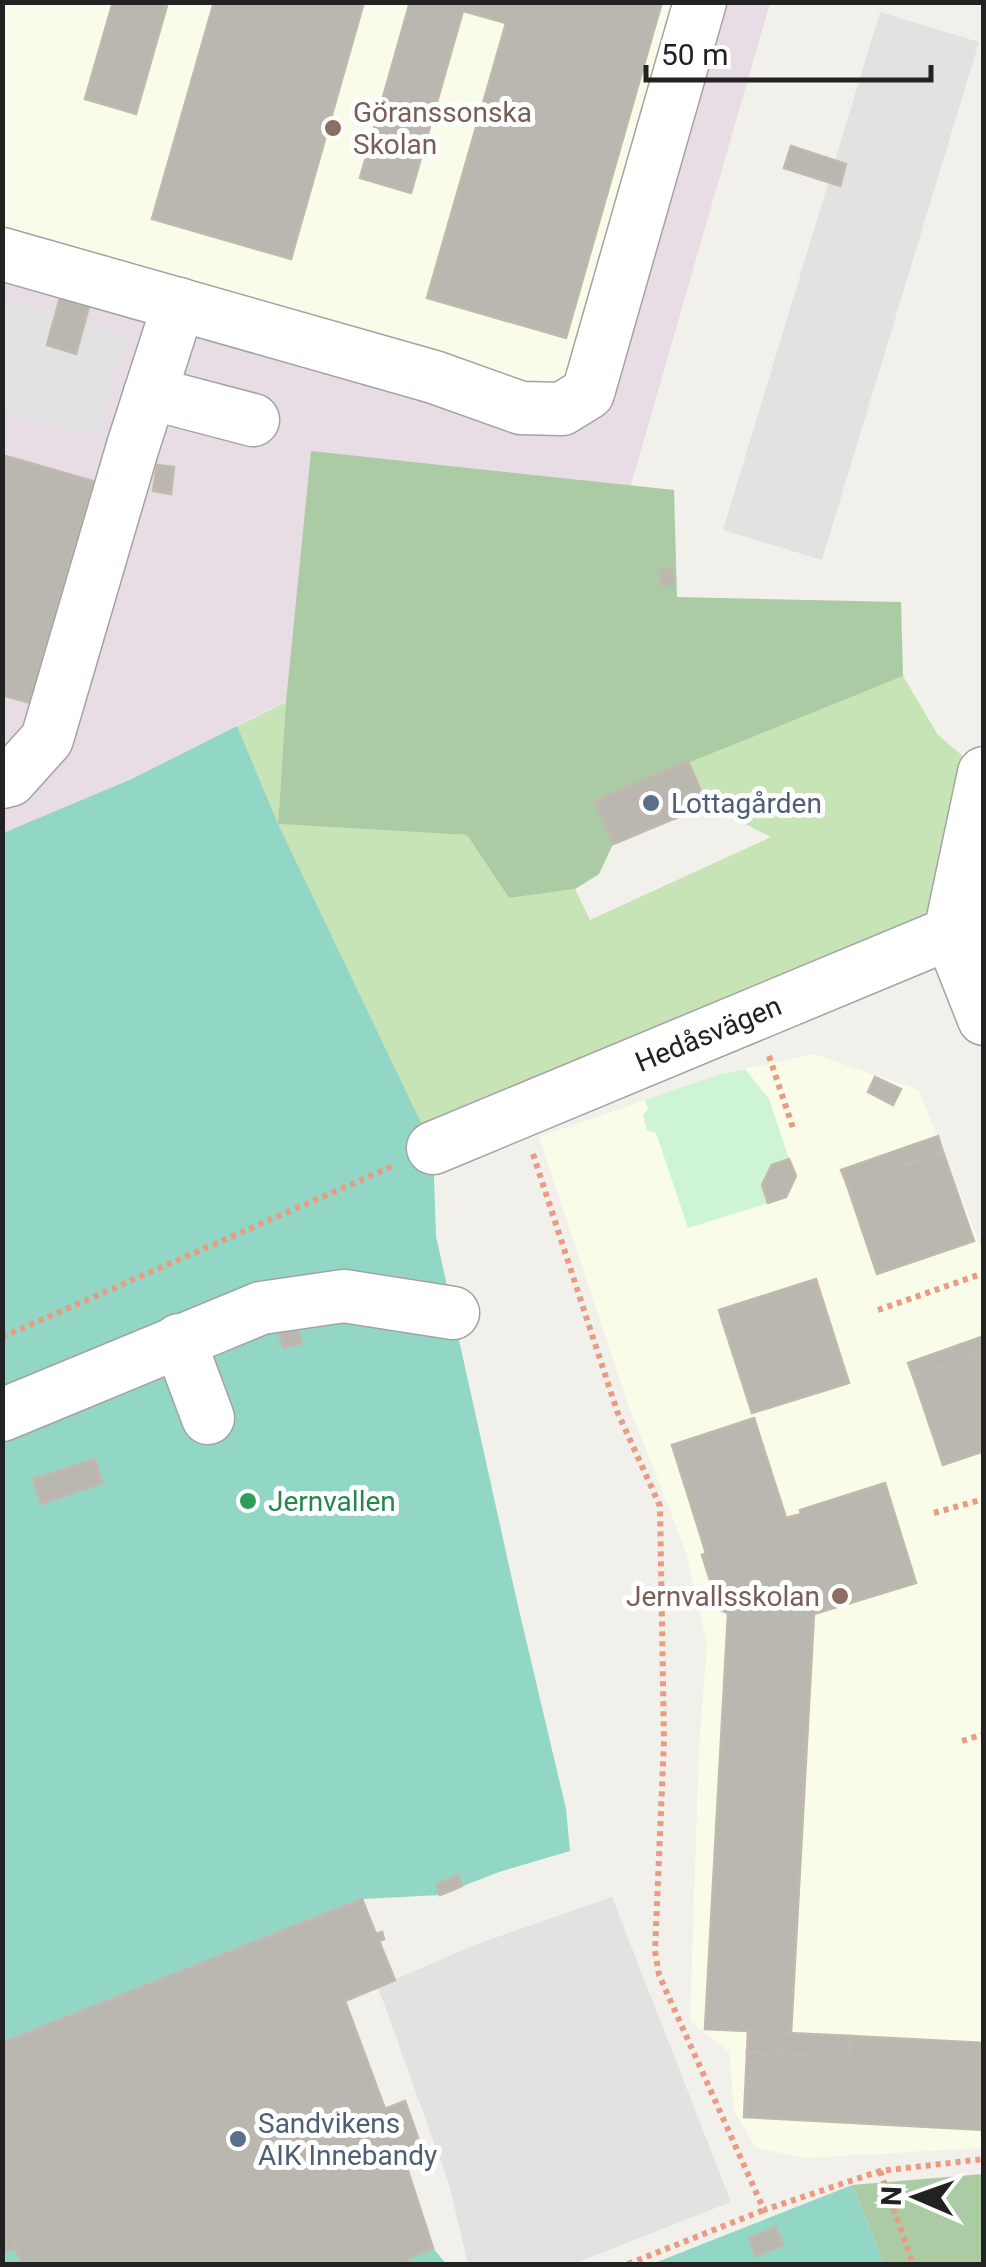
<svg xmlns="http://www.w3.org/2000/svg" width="986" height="2267" font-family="Roboto,sans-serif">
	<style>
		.industrial { fill: #e9dde5 }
		.education { fill: #f9fce8 }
		.grass { fill: #c7e4b7 }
		.forest { fill: #aacba4 }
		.park { fill: #cef4d6 }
		.pitch { fill: #92d6c5 }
		.parking { fill: #e2e2e2 }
		.building { fill: #bab6b0; stroke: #c1b9ae; stroke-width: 2.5 }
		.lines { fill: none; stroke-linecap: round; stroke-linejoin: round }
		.minor-casing { stroke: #a3a3a3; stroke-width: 55 }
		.path { stroke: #ea9b82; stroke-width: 6; stroke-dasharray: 5 5; stroke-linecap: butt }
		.minor { stroke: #fff; stroke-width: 52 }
		.education-dot { fill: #8d6e63; stroke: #fff; stroke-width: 4 }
		.service-dot { fill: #5c6f8a; stroke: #fff; stroke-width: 4 }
		.leisure-dot { fill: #2e9e5b; stroke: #fff; stroke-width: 4 }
		.labels { text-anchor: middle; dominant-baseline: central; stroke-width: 10; stroke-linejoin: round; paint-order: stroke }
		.education-label { font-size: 28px; fill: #785e54; stroke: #fff; text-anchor: start }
		.service-label { font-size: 28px; fill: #4e5e75; stroke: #fff; text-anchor: start }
		.street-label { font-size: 28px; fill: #222; stroke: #fff }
		.leisure-label { font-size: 28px; fill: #27864d; stroke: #fff; text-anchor: start }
	</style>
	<rect width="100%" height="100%" fill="#f1f0ea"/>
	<!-- industrial -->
	<path class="industrial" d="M 3,3 L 770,3 L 617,533 L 134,778 L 3,833 Z"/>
	<!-- education -->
	<g class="education">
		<path d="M 2,3 L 700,3 L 562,409 L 3,254 Z"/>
		<path d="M 813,1054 L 919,1090 L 983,1252 L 983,2148 L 806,2158 L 756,2148 L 734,2110 L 729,2052 L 690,2021 L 699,1746 L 707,1644 L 685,1549 L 629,1407 L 539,1137 L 717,1075 Z"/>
	</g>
	<!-- grass -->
	<path class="grass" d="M 903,676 L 938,735 L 983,773 L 950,933 L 433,1148 L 134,778 L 286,702 L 278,824 L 467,835 L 509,898 L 575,889 L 590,920 L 771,837 L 707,805 L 688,761 Z"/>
	<!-- forest -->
	<g class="forest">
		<path d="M 311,451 L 674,490 L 677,597 L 901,602 L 903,676 L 596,800 L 613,844 L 599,874 L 575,889 L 509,898 L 467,835 L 278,824 L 286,702 Z"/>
		<path d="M 983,2174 L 983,2264 L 884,2264 L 852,2185 Z"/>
	</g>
	<!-- park -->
	<path class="park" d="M 745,1069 L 769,1099 L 789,1159 L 772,1165 L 762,1185 L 768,1203 L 688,1228 L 656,1133 L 647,1130 L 643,1115 L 648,1109 L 645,1100 L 717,1075 Z"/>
	<!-- pitch -->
	<g class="pitch">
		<path d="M 237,726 L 278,824 L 433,1148 L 436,1236 L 515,1593 L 566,1809 L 570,1851 L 499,1872 L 440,1895 L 363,1899 L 376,1933 L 382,1932 L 384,1939 L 380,1942 L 395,1980 L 345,2002 L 385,2108 L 405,2101 L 422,2149 L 403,2157 L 433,2248 L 446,2264 L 3,2264 L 3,833 L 134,778 Z"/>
		<path d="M 852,2185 L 884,2264 L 652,2264 Z"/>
	</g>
	<!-- parking -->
	<g class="parking">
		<path d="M 880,12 L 979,42 L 822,560 L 723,530 Z"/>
		<path d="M 2,300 L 127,335 L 98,437 L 3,411 Z"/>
		<path d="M 612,1897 L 731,2202 L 573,2264 L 468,2264 L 449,2184 L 378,1987 L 477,1944 Z"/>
	</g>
	<!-- building -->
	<g class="building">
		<path d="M 113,2 L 168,2 L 136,114 L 85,99 Z"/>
		<path d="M 214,2 L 364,2 L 291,259 L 152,219 Z"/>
		<path d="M 410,2 L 662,2 L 566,338 L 427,298 L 506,23 L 463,11 L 411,193 L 360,178 Z"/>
		<path d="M 791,146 L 846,164 L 840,186 L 784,168 Z"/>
		<path d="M 64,283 L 93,292 L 76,354 L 47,345 Z"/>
		<path d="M 2,455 L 93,481 L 30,703 L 2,695 Z"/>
		<path d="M 157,465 L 174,467 L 171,494 L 153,491 Z"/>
		<path d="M 672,568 L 674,584 L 661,586 L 659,570 Z"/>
		<path d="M 688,761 L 707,805 L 613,844 L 595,801 Z"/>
		<path d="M 875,1077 L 901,1089 L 893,1105 L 868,1092 Z"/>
		<path d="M 938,1136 L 943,1152 L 847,1185 L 841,1170 Z"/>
		<path d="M 943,1152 L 974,1241 L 877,1274 L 847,1185 Z"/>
		<path d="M 789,1159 L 796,1176 L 786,1197 L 768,1203 L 762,1185 L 772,1165 Z"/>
		<path d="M 816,1279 L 820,1292 L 723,1323 L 719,1310 Z"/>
		<path d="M 820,1292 L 849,1383 L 752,1413 L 723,1323 Z"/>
		<path d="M 297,1326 L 302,1343 L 283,1348 L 278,1331 Z"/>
		<path d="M 984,1336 L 984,1351 L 913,1376 L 908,1363 Z"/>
		<path d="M 984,1351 L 984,1451 L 943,1465 L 913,1376 Z"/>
		<path d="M 754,1418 L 786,1518 L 801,1514 L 800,1510 L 885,1483 L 916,1583 L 814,1614 L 791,2033 L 705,2029 L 728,1613 L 706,1604 L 713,1590 L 702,1555 L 706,1553 L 672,1445 Z"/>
		<path d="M 95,1459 L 102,1483 L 41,1504 L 33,1479 Z"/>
		<path d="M 458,1875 L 462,1886 L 440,1895 L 437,1884 Z"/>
		<path d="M 362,1899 L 376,1934 L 382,1932 L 384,1939 L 379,1941 L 395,1980 L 345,2001 L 385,2109 L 405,2101 L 422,2149 L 403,2156 L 433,2248 L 408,2258 L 411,2264 L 22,2264 L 2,2216 L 2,2043 Z"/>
		<path d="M 748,2031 L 851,2036 L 849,2057 L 747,2052 Z"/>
		<path d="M 851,2036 L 984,2043 L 984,2130 L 744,2117 L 747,2052 L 849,2057 Z"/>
		<path d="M 2,2216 L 16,2249 L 2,2251 Z"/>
		<path d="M 776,2227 L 783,2245 L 756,2256 L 749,2238 Z"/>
	</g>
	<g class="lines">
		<!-- minor casing -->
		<g class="minor-casing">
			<g id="minor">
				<path d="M 2,254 L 434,377 L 521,408 L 562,409 L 588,393 L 700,2"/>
				<path d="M 150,393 L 253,420"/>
				<path d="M 984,773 L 950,933 L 984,1019"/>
				<path d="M 2,782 L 10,780 L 47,739 L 133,446 L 179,304"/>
				<path id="s1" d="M 433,1148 L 984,919"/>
				<path d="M 179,1340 L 208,1418"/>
				<path d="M 2,1415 L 261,1308 L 344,1296 L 453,1313"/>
			</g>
		</g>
		<!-- path -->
		<g class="path">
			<path d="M 769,1056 L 794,1131"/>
			<path d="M 533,1154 L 617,1411 L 660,1506 L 664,1741 L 655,1951 L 659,1975 L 764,2210 L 880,2171 L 984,2159"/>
			<path d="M 878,1310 L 984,1273"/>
			<path d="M 2,1337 L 395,1165"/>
			<path d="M 934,1513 L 984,1499"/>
			<path d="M 962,1741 L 984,1734"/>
			<path d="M 880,2171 L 913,2264"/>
			<path d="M 628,2264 L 764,2210"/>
		</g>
		<!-- minor -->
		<use href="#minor" class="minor"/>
	</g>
	<!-- markers -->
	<g class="education-dot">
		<circle cx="333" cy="128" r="10"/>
		<circle cx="840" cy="1596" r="10"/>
	</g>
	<g class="service-dot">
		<circle cx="651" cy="803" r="10"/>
		<circle cx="238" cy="2139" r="10"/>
	</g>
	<circle class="leisure-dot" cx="248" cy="1501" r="10"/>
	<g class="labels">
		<!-- education labels -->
		<g class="education-label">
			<text x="353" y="112">Göranssonska<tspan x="353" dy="32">Skolan</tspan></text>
			<text x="820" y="1596" text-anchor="end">Jernvallsskolan</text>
		</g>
		<!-- service labels -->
		<g class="service-label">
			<text x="671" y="803">Lottagården</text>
			<text x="258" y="2123">Sandvikens<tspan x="258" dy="32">AIK Innebandy</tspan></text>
		</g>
		<!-- street labels -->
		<g class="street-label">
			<text stroke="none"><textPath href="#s1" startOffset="298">Hedåsvägen</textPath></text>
		</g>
		<!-- leisure labels -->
		<g class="leisure-label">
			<text x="268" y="1501">Jernvallen</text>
		</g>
	</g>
	<!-- border -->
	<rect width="986" height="2267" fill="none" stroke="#222222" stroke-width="10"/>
	<!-- north arrow -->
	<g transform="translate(916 2197) rotate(272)" stroke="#ffffff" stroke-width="8" paint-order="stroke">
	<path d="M0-8L18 38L0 25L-18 38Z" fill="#222222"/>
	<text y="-15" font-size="28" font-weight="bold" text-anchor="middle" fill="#222222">N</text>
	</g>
	<!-- scale -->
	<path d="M646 65v15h285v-15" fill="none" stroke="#222222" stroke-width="5"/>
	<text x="661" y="65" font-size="30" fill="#222222" stroke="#ffffff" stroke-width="8" paint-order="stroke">50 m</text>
</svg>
